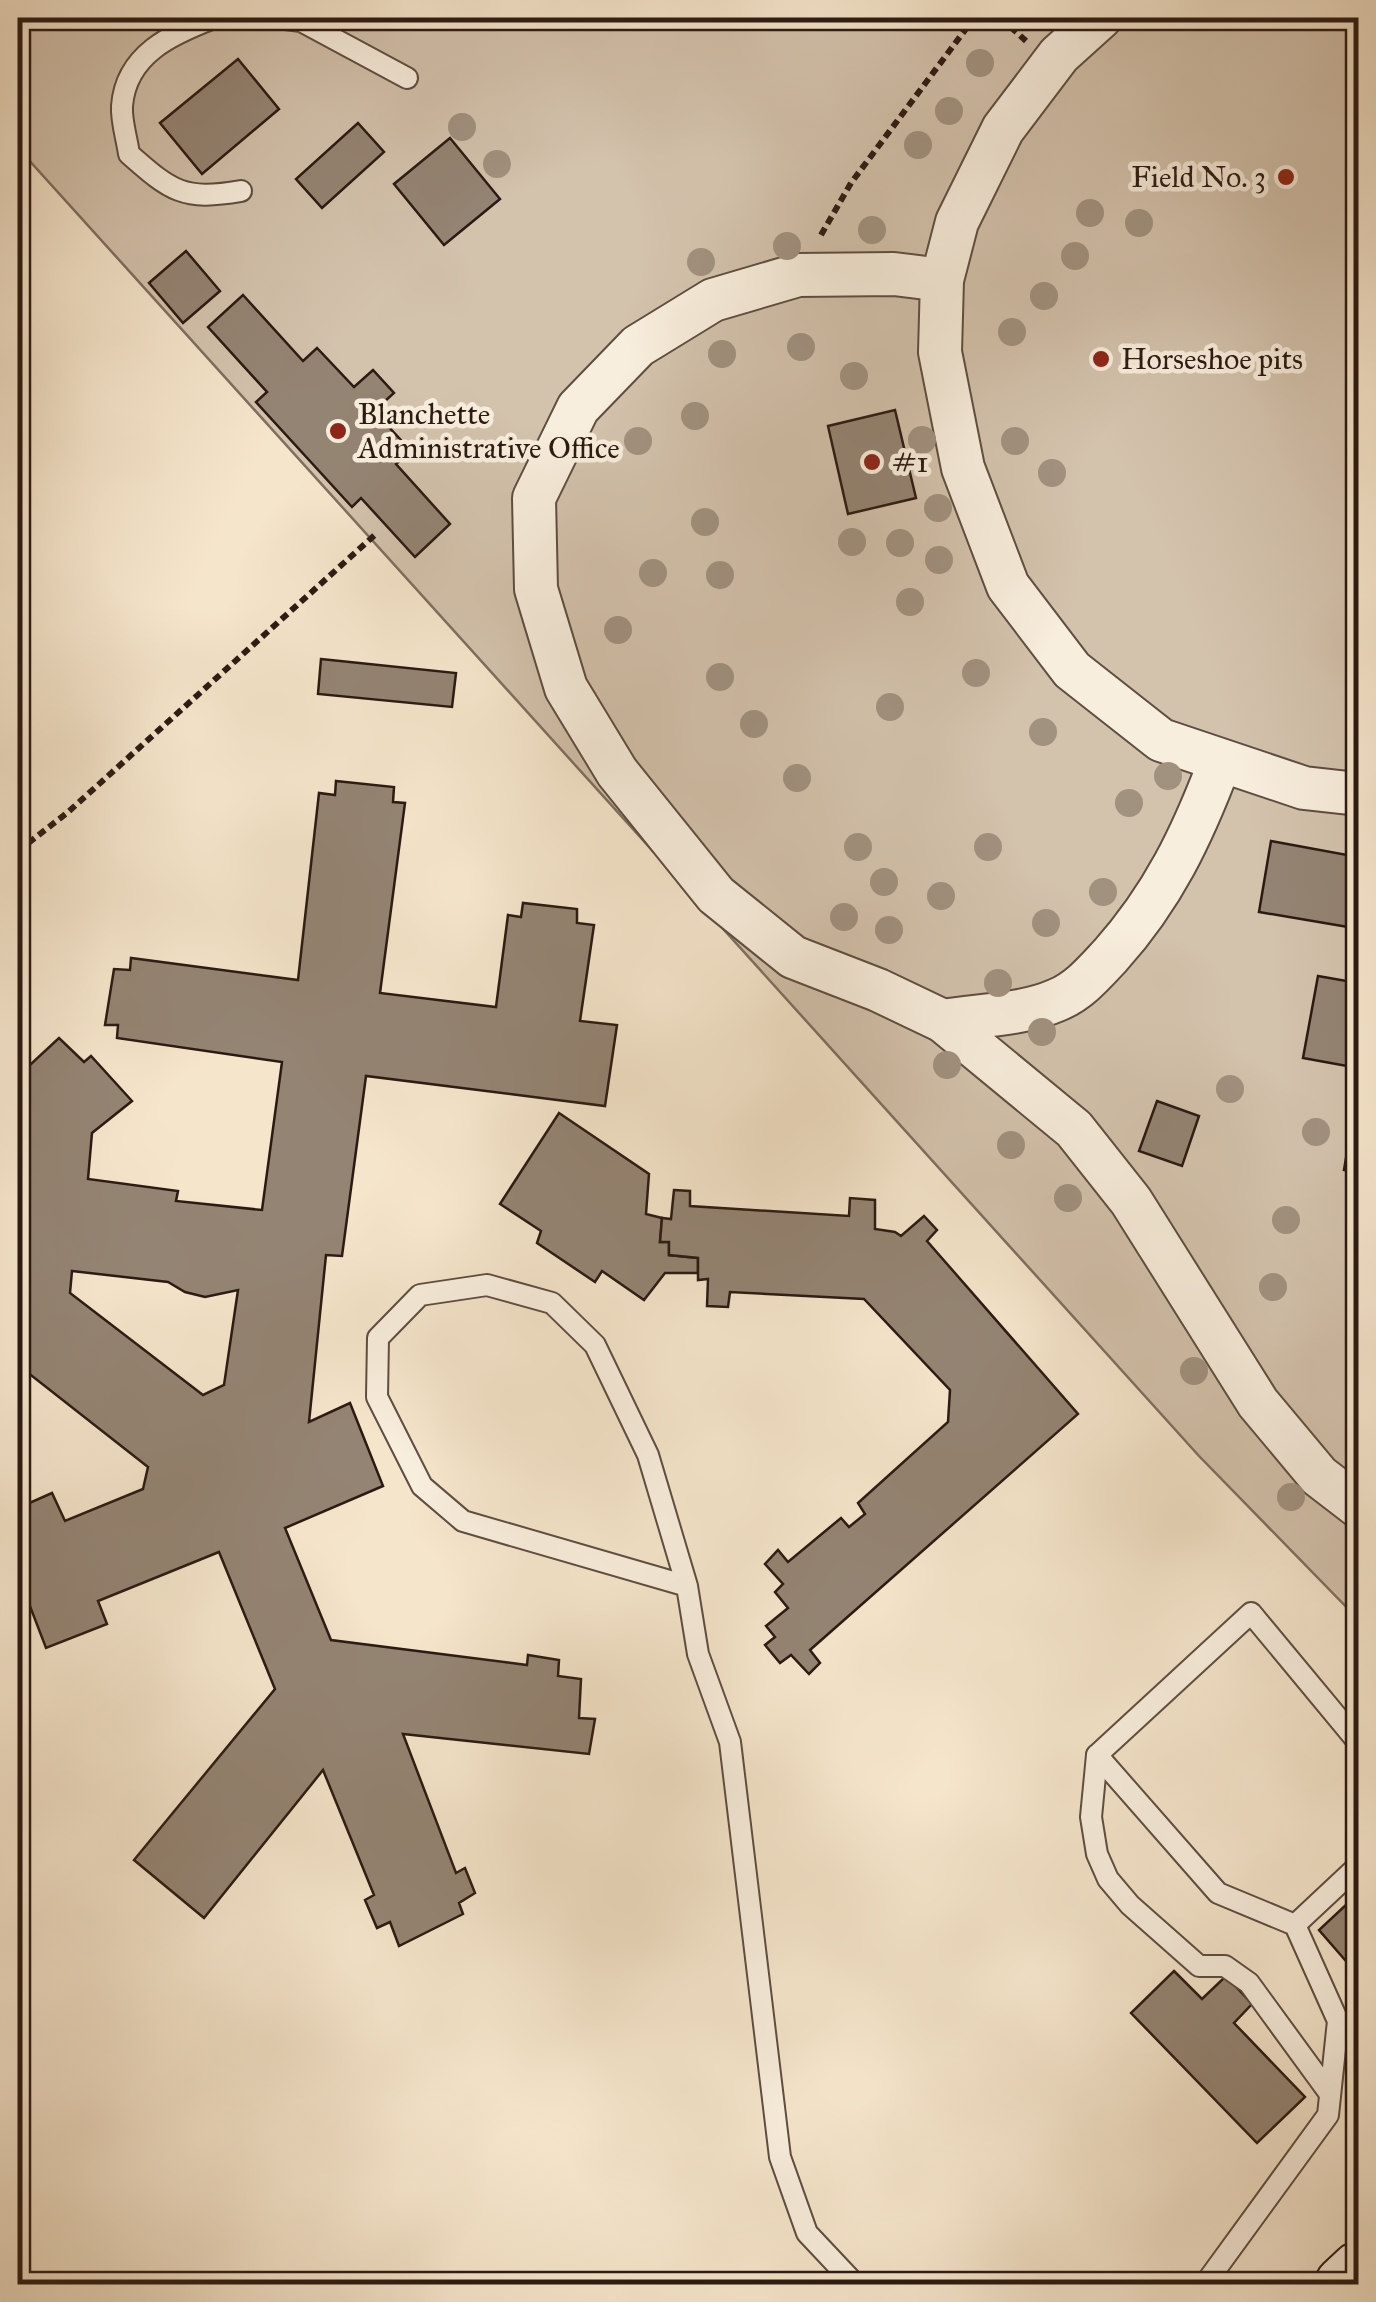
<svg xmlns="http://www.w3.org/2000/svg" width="1376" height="2302" font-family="'IM FELL Great Primer',serif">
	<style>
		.green { fill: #d3c2ac; stroke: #7f6e60; stroke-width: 2.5 }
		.building { fill: #948473; stroke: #2b1a13; stroke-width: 2.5; fill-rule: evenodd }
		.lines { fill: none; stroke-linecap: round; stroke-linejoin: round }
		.lane-casing { stroke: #5e4d41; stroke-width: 24 }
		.street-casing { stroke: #5e4d41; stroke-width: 46 }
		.secondary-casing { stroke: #2b1a13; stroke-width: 59 }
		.path { stroke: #2b1a13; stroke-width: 6; stroke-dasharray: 8 5; stroke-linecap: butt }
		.lane { stroke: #f8eedd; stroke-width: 20 }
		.street { stroke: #f8eedd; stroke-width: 42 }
		.secondary { stroke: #f8eedd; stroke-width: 55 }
		.tree { fill: #a1917f }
		.poi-dot { fill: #8f2418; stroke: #f8eedd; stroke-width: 4 }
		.labels { text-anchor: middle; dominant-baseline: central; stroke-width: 9; stroke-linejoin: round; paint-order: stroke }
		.poi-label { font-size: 30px; fill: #2b1a13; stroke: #f8eedd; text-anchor: start }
	</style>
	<rect width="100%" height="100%" fill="#f5e5cb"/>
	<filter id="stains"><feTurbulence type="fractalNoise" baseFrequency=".002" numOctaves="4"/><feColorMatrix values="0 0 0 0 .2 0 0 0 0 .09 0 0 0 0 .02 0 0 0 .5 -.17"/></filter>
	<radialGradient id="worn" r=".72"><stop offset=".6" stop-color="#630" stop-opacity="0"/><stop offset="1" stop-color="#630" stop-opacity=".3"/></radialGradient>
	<!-- green -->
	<path class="green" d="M 18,18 L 1358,18 L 1358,1619 L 1199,1456 L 18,148 Z"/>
	<!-- building -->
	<g class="building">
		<path d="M 238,59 L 279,109 L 202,174 L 160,123 Z"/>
		<path d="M 358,123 L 384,152 L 322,208 L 296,179 Z"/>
		<path d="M 450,138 L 500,199 L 444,245 L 394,184 Z"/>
		<path d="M 186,251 L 220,291 L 183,323 L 149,283 Z"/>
		<path d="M 243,295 L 303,361 L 317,348 L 354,387 L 373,370 L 394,393 L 374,411 L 411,451 L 396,464 L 450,524 L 415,557 L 361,498 L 352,507 L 256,402 L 267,392 L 208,327 Z"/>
		<path d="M 895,410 L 916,498 L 848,514 L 828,426 Z"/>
		<path d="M 321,659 L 456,673 L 452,707 L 318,694 Z"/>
		<path d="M 336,781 L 394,787 L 393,802 L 405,803 L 380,993 L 496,1007 L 508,915 L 521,917 L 523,903 L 577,909 L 577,923 L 594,925 L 580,1021 L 617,1025 L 605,1106 L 366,1076 L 342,1256 L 326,1255 L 309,1422 L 350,1403 L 383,1486 L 285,1528 L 331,1640 L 527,1665 L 528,1655 L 559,1660 L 558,1676 L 581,1679 L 579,1718 L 595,1719 L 589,1754 L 403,1734 L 456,1873 L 465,1868 L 475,1893 L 459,1903 L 463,1914 L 399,1946 L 390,1922 L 377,1928 L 365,1900 L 374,1895 L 323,1770 L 204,1918 L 134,1860 L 275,1689 L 219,1552 L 98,1601 L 107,1624 L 46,1648 L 18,1575 L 18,1508 L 52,1493 L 65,1521 L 143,1489 L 148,1467 L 18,1365 L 18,1076 L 59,1038 L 84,1062 L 91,1056 L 132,1101 L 92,1133 L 88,1179 L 178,1191 L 176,1201 L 262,1210 L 282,1062 L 117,1038 L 118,1025 L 105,1025 L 114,969 L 130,970 L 131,958 L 298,980 L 319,793 L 335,795 ZM 72,1271 L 168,1282 L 185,1292 L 205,1297 L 238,1290 L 224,1385 L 203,1395 L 70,1293 Z"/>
		<path d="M 1271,841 L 1358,857 L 1358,901 L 1354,928 L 1259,912 Z"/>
		<path d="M 1318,976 L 1358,983 L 1358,1068 L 1303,1058 Z"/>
		<path d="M 1358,1087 L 1358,1172 L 1344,1170 Z"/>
		<path d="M 1157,1101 L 1199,1116 L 1182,1166 L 1139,1151 Z"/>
		<path d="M 559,1113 L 649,1174 L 646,1214 L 662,1218 L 660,1242 L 669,1242 L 669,1255 L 698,1258 L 698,1273 L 665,1273 L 644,1300 L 602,1271 L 595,1282 L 537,1243 L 541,1231 L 500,1204 Z"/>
		<path d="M 674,1190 L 690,1191 L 690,1206 L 849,1216 L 850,1198 L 875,1200 L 875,1229 L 895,1232 L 901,1236 L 924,1216 L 937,1230 L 927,1241 L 1078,1414 L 810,1650 L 820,1663 L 809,1674 L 791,1655 L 780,1663 L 765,1645 L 775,1637 L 766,1626 L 788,1608 L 775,1592 L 783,1584 L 765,1564 L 778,1550 L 788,1562 L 841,1518 L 849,1527 L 865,1514 L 858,1503 L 948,1422 L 950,1390 L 864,1299 L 730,1292 L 728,1307 L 707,1306 L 708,1279 L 698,1280 L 698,1258 L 669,1255 L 669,1242 L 660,1242 L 662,1218 L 671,1219 Z"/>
		<path d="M 1348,1903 L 1355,1910 L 1358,1907 L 1358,1964 L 1350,1955 L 1345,1960 L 1319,1930 Z"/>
		<path d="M 1174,1971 L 1202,1999 L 1226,1976 L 1252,2004 L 1234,2023 L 1305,2097 L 1257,2143 L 1131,2013 Z"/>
	</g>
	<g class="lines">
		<!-- lane casing -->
		<g class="lane-casing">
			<g id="lane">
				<path d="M 214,18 C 172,34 126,54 122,106 C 121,121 127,139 129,154 C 171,191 183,201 241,191"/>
				<path d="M 278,18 L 301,21 L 407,78"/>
				<path d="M 687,1586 L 463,1521 L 422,1486 L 377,1397 L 378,1338 L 420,1295 L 487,1285 L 552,1303 L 595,1345 L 648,1455 L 687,1586 L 698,1654 L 730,1742 L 780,2157 L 807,2233 L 855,2284"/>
				<path d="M 1097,1755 L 1091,1817 L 1097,1854 L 1108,1879 L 1130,1905 L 1199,1966 L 1225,1966 L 1249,1983 L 1330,2094"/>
				<path d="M 1295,1925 L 1358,1866"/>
				<path d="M 1205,2284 L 1328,2115 L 1338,2021 L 1295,1925 L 1218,1893 L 1097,1755 L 1251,1613 L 1358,1742"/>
			</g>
		</g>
		<!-- street casing -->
		<g class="street-casing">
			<g id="street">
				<path d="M 1100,18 L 1059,55 L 1003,129 L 957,222 L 942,280 L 940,352 L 963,468 L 1008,586 L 1072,670 L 1161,740 L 1304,788 L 1358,794"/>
				<path d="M 942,280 L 894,274 L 798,275 L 713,300 L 638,346 L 578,408 L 534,498 L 536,589 L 566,688 L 617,772 L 716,895 L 793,957 L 878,990 L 943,1021 L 1074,1129 L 1131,1201 L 1258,1403 L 1319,1476 L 1358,1506"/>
				<path d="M 943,1021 C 980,1015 1023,1015 1057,1000 C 1079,991 1094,973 1110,956 C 1163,897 1192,836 1220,762"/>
			</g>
		</g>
		<!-- secondary casing -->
		<g class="secondary-casing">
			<path id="secondary" d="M 1343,2284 L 1358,2270"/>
		</g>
		<!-- path -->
		<g class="path">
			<path d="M 1001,18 L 1026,41"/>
			<path d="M 821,235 L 851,183 L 974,18"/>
			<path d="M 18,851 L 67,813 L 377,533"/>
		</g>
		<!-- lane -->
		<use href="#lane" class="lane"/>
		<!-- street -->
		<use href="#street" class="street"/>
		<!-- secondary -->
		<use href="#secondary" class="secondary"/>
	</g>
	<!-- trees -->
	<g class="tree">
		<circle cx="980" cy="63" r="14"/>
		<circle cx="949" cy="111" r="14"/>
		<circle cx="462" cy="127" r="14"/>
		<circle cx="918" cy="145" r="14"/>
		<circle cx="497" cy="164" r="14"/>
		<circle cx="1090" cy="213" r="14"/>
		<circle cx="1139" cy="223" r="14"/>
		<circle cx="872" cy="230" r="14"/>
		<circle cx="787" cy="246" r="14"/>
		<circle cx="1075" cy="256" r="14"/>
		<circle cx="701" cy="262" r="14"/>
		<circle cx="1044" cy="296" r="14"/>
		<circle cx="1012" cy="332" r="14"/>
		<circle cx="801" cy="347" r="14"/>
		<circle cx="722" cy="354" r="14"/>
		<circle cx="854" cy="376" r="14"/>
		<circle cx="695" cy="416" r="14"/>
		<circle cx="922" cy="440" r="14"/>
		<circle cx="638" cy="441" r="14"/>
		<circle cx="1015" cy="441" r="14"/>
		<circle cx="1052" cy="473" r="14"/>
		<circle cx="938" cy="508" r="14"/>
		<circle cx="705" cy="522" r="14"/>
		<circle cx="852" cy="542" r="14"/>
		<circle cx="900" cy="543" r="14"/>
		<circle cx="939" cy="560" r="14"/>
		<circle cx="653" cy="573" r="14"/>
		<circle cx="720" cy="575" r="14"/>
		<circle cx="910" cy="602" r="14"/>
		<circle cx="618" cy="630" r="14"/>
		<circle cx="976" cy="673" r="14"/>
		<circle cx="720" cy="677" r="14"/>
		<circle cx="890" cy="707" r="14"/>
		<circle cx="754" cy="724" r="14"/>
		<circle cx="1043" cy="732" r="14"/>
		<circle cx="1168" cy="776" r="14"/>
		<circle cx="797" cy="778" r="14"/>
		<circle cx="1129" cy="803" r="14"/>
		<circle cx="858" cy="847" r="14"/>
		<circle cx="988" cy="847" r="14"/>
		<circle cx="884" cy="882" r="14"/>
		<circle cx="1103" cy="892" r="14"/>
		<circle cx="941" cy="896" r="14"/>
		<circle cx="844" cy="917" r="14"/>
		<circle cx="1046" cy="923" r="14"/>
		<circle cx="889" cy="930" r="14"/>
		<circle cx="998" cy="983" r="14"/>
		<circle cx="1042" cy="1032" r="14"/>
		<circle cx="947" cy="1065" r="14"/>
		<circle cx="1230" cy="1089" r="14"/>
		<circle cx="1316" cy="1132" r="14"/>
		<circle cx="1011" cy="1145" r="14"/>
		<circle cx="1068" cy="1198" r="14"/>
		<circle cx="1286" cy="1220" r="14"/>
		<circle cx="1273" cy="1287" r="14"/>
		<circle cx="1194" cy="1371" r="14"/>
		<circle cx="1291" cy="1497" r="14"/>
	</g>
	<!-- markers -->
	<g class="poi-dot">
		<circle cx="1286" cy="177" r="10"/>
		<circle cx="1101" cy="359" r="10"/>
		<circle cx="338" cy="431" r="10"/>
		<circle cx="872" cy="462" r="10"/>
	</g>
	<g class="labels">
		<!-- poi labels -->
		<g class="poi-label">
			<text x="1266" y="177" text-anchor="end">Field No. 3</text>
			<text x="1121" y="359">Horseshoe pits</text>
			<text x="358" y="414">Blanchette<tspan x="358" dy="34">Administrative Office</tspan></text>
			<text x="892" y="462">#1</text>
		</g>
	</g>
	<!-- margin -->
	<rect width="1376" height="2302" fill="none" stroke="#f5e5cb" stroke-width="60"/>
	<rect x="20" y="20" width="1336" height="2262" fill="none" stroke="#2b1a13" stroke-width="5"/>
	<rect x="30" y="30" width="1316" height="2242" fill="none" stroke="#2b1a13" stroke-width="2.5"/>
	<rect width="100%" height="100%" filter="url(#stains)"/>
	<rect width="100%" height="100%" fill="url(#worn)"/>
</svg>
